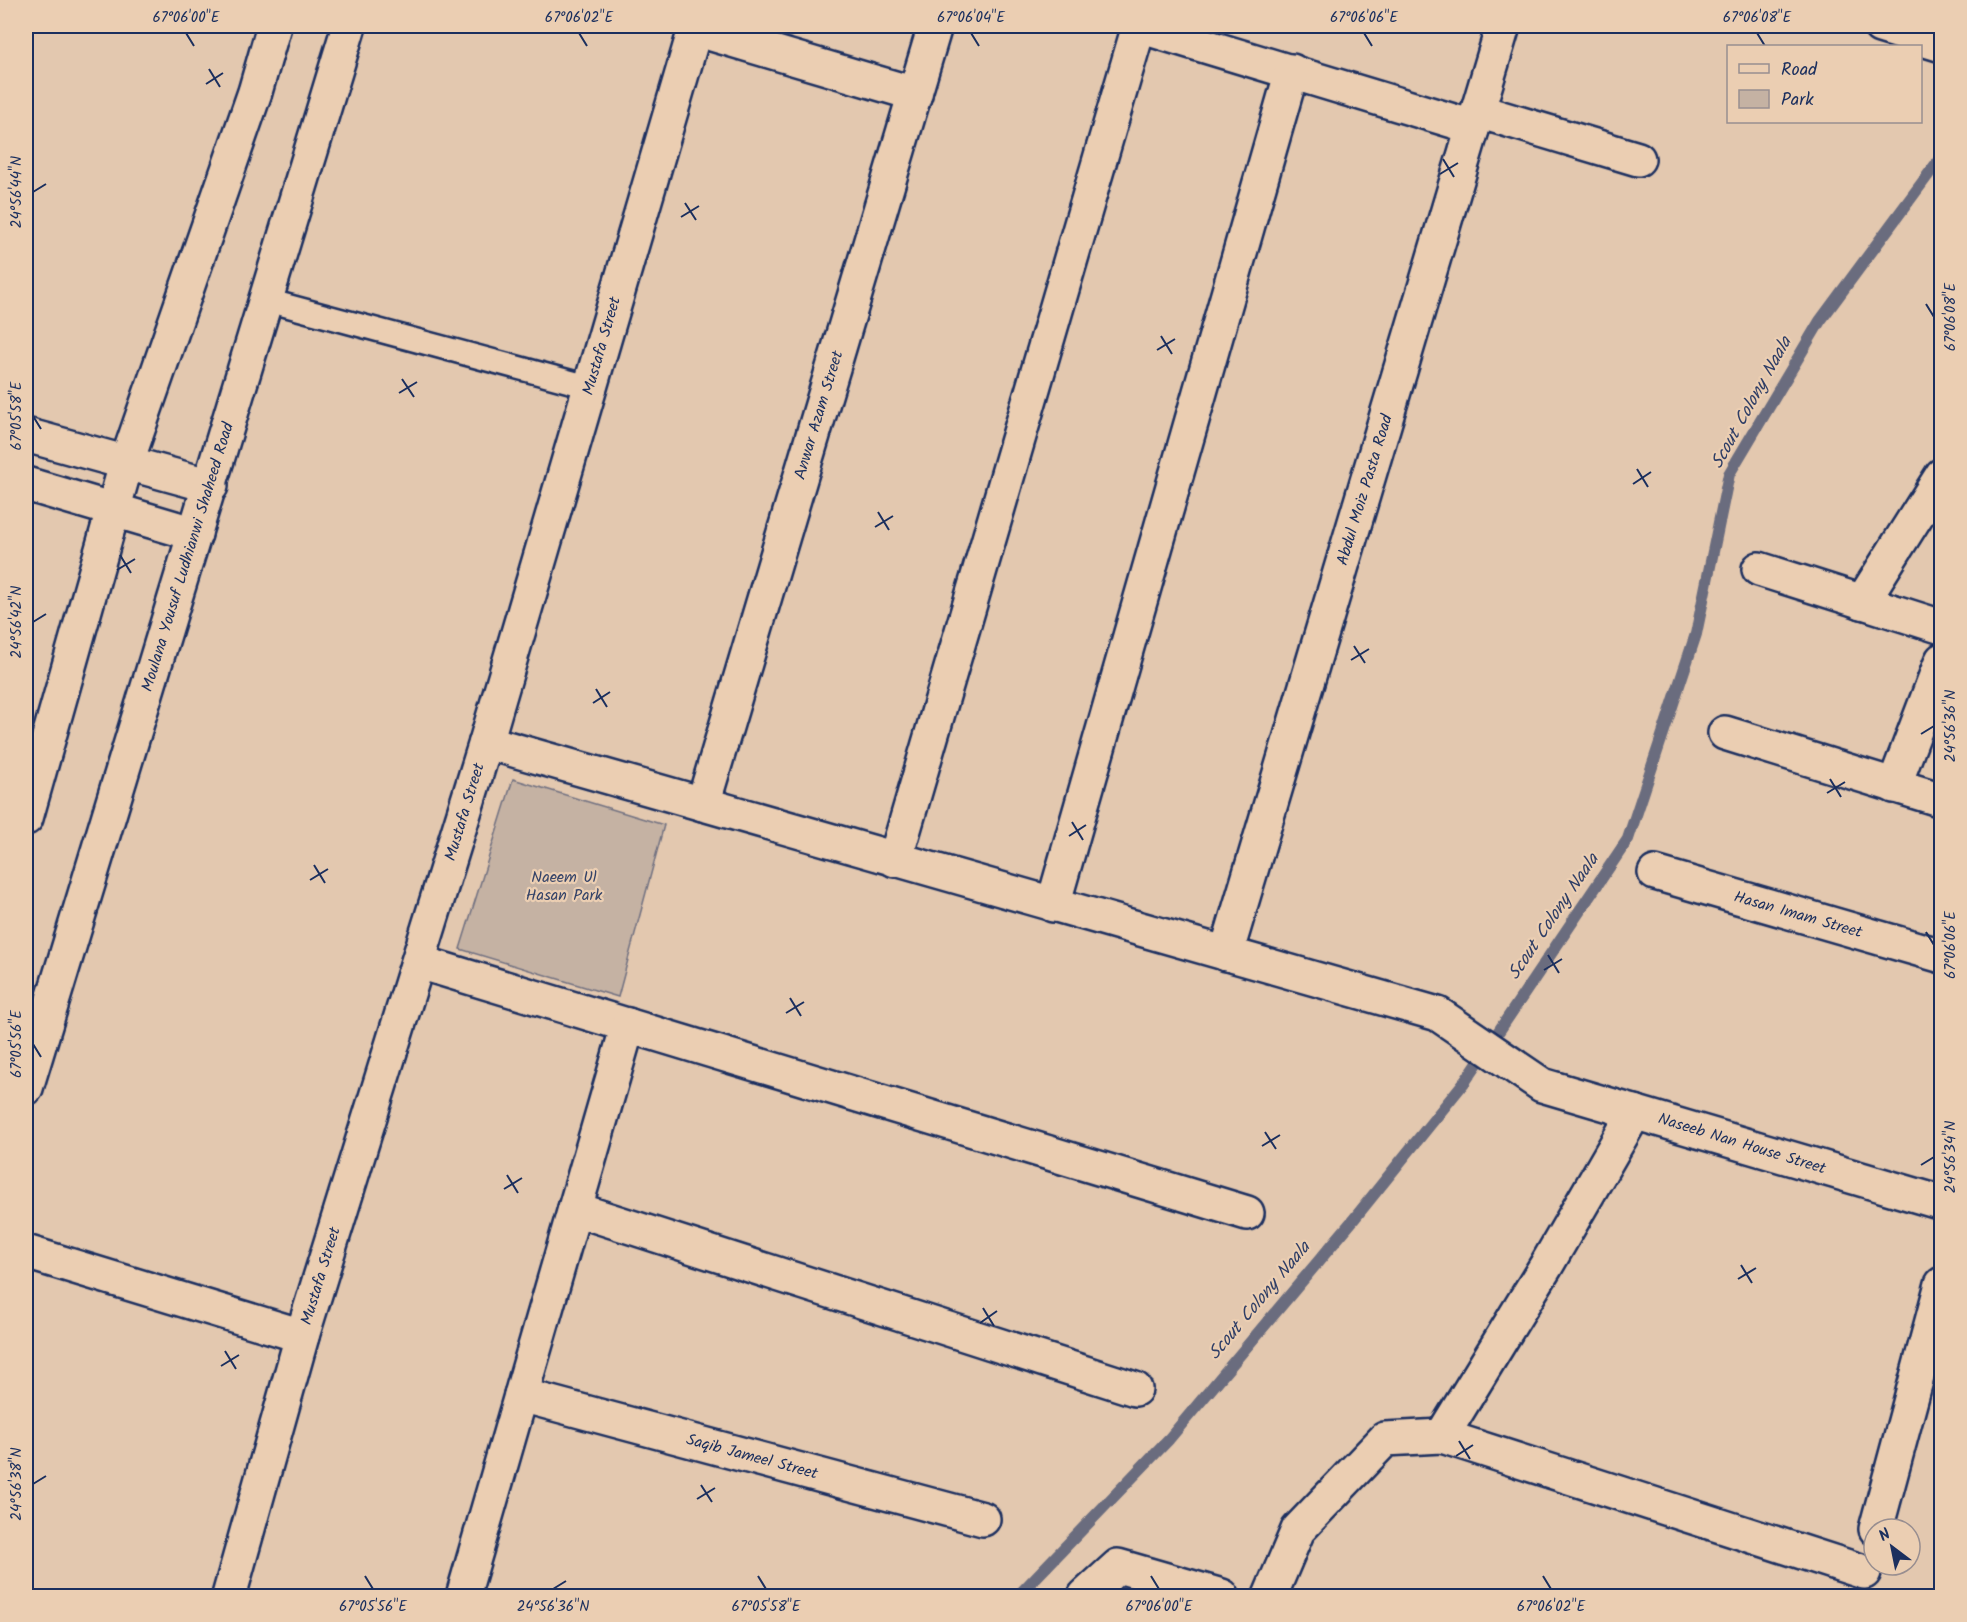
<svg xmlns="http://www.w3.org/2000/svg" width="1967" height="1622" font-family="Kalam,sans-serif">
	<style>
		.green { fill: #c5b2a3; stroke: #707080; stroke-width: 1.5 }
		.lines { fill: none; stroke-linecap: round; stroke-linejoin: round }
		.stream { stroke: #6a6c7e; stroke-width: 12 }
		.service-casing { stroke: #1b2f5e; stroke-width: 27 }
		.minor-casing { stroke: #1b2f5e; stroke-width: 38 }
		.tertiary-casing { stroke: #1b2f5e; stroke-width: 38 }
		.service { stroke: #ebceb2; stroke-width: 22 }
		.minor { stroke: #ebceb2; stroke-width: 33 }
		.tertiary { stroke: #ebceb2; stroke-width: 33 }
		.ticks { fill: none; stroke: #1b2f5e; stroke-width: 2 }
		.labels { text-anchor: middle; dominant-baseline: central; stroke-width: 4.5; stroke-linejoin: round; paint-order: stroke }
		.street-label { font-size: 16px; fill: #1b2f5e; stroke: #ebceb2 }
		.park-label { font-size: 16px; fill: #344368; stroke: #ebceb2 }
		.water-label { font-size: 18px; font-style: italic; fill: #2f3e66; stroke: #ebceb2 }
		.neatline { fill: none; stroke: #1b2f5e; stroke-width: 2 }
		.ticks-label { font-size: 15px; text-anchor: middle; fill: #1b2f5e }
	</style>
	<rect width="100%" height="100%" fill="#e3c8af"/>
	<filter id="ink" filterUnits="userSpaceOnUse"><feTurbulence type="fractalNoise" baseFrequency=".0167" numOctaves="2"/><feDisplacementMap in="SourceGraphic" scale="12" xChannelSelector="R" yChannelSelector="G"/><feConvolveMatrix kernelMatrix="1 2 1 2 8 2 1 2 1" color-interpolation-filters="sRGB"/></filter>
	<g filter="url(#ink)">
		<!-- green -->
		<path class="green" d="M 513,779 L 664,825 L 618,997 L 460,949 Z"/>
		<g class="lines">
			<!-- stream -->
			<path class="stream" d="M 1018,1596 L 1169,1439 L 1354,1219 L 1466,1080 L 1628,839 L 1696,634 L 1729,474 L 1820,321 L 1942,156"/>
			<!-- service casing -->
			<g class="service-casing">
				<path id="service" d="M 266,300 L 590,387"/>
			</g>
			<!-- minor casing -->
			<g class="minor-casing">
				<g id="minor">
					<path d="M 1139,26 L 1473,127"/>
					<path d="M 1880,26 L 1942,45"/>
					<path d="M 695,29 L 915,94"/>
					<path d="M 1478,111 L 1638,159"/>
					<path d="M 26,435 L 211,486"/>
					<path d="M 26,484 L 195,534"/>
					<path d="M 1759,569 L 1942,627"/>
					<path d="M 1862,602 L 1942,475"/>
					<path d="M 1725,733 L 1942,800"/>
					<path d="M 486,742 L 1438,1014 L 1542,1085 L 1942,1203"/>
					<path d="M 1894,786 L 1942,660"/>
					<path d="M 703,804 L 935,26"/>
					<path d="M 895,860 L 1139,26"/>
					<path d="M 1655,873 L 1942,956"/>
					<path d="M 1053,905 L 1292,71"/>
					<path d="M 1226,954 L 1503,26"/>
					<path d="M 419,962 L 1247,1213"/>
					<path d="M 1635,1112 L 1546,1266 L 1442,1436 L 1864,1572"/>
					<path d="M 575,1209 L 1135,1389"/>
					<path d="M 26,1252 L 302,1336"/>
					<path d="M 521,1395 L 983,1519"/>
					<path d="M 1876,1529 L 1942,1284"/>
					<path d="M 229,1596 L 302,1336 L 486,742 L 696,26"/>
					<path d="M 463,1596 L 628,1025"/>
					<path d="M 1085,1596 L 1118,1566 L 1222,1596"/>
					<path d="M 1270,1596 L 1298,1530 L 1385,1439 L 1442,1436"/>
				</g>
			</g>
			<!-- tertiary casing -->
			<g class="tertiary-casing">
				<g id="tertiary">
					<path d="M 26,818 L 127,461 L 255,92 L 274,26"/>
					<path d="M 26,1088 L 349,26"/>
				</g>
			</g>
			<!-- service -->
			<use href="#service" class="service"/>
			<!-- minor -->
			<use href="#minor" class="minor"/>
			<!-- tertiary -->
			<use href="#tertiary" class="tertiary"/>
		</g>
	</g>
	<!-- ticks -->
	<path class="ticks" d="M 186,33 L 194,46M 579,33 L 587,46M 971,33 L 979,46M 1364,33 L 1372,46M 1757,33 L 1765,46M 209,69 L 220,87M 206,84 L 223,73M 1443,159 L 1454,177M 1440,174 L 1458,163M 33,192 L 46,184M 685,203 L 696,220M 681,217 L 699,206M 1926,304 L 1934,317M 1161,336 L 1172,354M 1157,350 L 1175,339M 402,379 L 414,397M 399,393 L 417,382M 33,416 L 41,429M 1637,469 L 1648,487M 1633,484 L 1651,472M 878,512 L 889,530M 875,527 L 893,516M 120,555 L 131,573M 117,570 L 135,559M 33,622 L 46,614M 1354,646 L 1365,663M 1351,660 L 1369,649M 596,689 L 607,707M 593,703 L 610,692M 1921,734 L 1934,726M 1830,779 L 1841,797M 1827,793 L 1845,782M 1072,822 L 1083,840M 1069,836 L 1086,825M 314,865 L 325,883M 310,880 L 328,869M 1926,932 L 1934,945M 1548,955 L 1559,973M 1544,970 L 1562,959M 790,998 L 801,1016M 786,1013 L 804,1002M 33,1044 L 41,1057M 1265,1132 L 1276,1149M 1262,1146 L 1280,1135M 1921,1165 L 1934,1157M 507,1175 L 518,1193M 504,1189 L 522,1178M 1741,1265 L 1752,1283M 1738,1279 L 1756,1268M 983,1308 L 994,1326M 980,1323 L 997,1311M 225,1351 L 236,1369M 221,1366 L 239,1355M 1459,1441 L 1470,1459M 1456,1456 L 1473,1445M 33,1484 L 46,1476M 701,1485 L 712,1502M 697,1499 L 715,1488M 365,1576 L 373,1589M 758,1576 L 766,1589M 1151,1576 L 1159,1589M 1543,1576 L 1551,1589M 553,1589 L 566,1581"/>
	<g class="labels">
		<!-- street labels -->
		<g class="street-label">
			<text transform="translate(602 346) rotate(-74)">Mustafa Street</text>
			<text transform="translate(819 415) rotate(-73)">Аnwar Azam Street</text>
			<text transform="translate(1365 490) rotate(-73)">Abdul Moiz Pasta Road</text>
			<text transform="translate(188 557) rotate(-73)">Moulana Yousuf Ludhianwi Shaheed Road</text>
			<text transform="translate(465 812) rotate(-73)">Mustafa Street</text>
			<text transform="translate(1798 915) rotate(16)">Hasan Imam Street</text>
			<text transform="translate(1742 1144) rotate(17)">Naseeb Nan House Street</text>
			<text transform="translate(321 1276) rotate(-73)">Mustafa Street</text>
			<text transform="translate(752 1457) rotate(15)">Saqib Jameel Street</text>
		</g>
		<!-- park labels -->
		<g class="park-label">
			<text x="564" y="877">Naeem Ul<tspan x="564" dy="18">Hasan Park</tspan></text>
		</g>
		<!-- water labels -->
		<g class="water-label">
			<text transform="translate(1752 403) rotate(-61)">Scout Colony Naala</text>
			<text transform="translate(1554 917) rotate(-56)">Scout Colony Naala</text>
			<text transform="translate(1260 1301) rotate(-50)">Scout Colony Naala</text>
		</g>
	</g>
	<!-- margin -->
	<rect width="1967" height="1622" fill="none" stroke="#ebceb2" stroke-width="66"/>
	<!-- legend -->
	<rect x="1727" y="45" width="195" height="78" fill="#ebceb2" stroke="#988e90" stroke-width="1.5"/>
	<rect x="1739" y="64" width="30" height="9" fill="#ebceb2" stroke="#988e90" stroke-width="1.5"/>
	<text x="1781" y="75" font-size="18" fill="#1b2f5e">Road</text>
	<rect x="1739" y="90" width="30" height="18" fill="#c5b2a3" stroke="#988e90" stroke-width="1.5"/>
	<text x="1781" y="105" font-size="18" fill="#1b2f5e">Park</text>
	<!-- north arrow -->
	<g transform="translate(1892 1547) rotate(328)"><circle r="28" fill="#ebceb2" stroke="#988e90" stroke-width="1.5"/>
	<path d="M0-4.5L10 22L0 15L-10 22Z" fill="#1b2f5e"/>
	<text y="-9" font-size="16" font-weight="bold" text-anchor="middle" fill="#1b2f5e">N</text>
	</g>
	<rect x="33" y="33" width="1901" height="1556" class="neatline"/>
	<g class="ticks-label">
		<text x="186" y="22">67°06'00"E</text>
		<text x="579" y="22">67°06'02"E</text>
		<text x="971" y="22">67°06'04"E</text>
		<text x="1364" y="22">67°06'06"E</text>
		<text x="1757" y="22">67°06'08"E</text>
		<text transform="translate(16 192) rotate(-90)" y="5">24°56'44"N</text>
		<text transform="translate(1950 317) rotate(-90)" y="5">67°06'08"E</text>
		<text transform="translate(16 416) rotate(-90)" y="5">67°05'58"E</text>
		<text transform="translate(16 622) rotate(-90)" y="5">24°56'42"N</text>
		<text transform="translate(1950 726) rotate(-90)" y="5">24°56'36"N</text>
		<text transform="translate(1950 945) rotate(-90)" y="5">67°06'06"E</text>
		<text transform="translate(16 1044) rotate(-90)" y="5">67°05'56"E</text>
		<text transform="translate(1950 1157) rotate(-90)" y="5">24°56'34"N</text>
		<text transform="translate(16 1484) rotate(-90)" y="5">24°56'38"N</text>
		<text x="373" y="1611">67°05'56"E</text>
		<text x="553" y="1611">24°56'36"N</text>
		<text x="766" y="1611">67°05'58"E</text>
		<text x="1159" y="1611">67°06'00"E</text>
		<text x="1551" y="1611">67°06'02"E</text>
	</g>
</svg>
